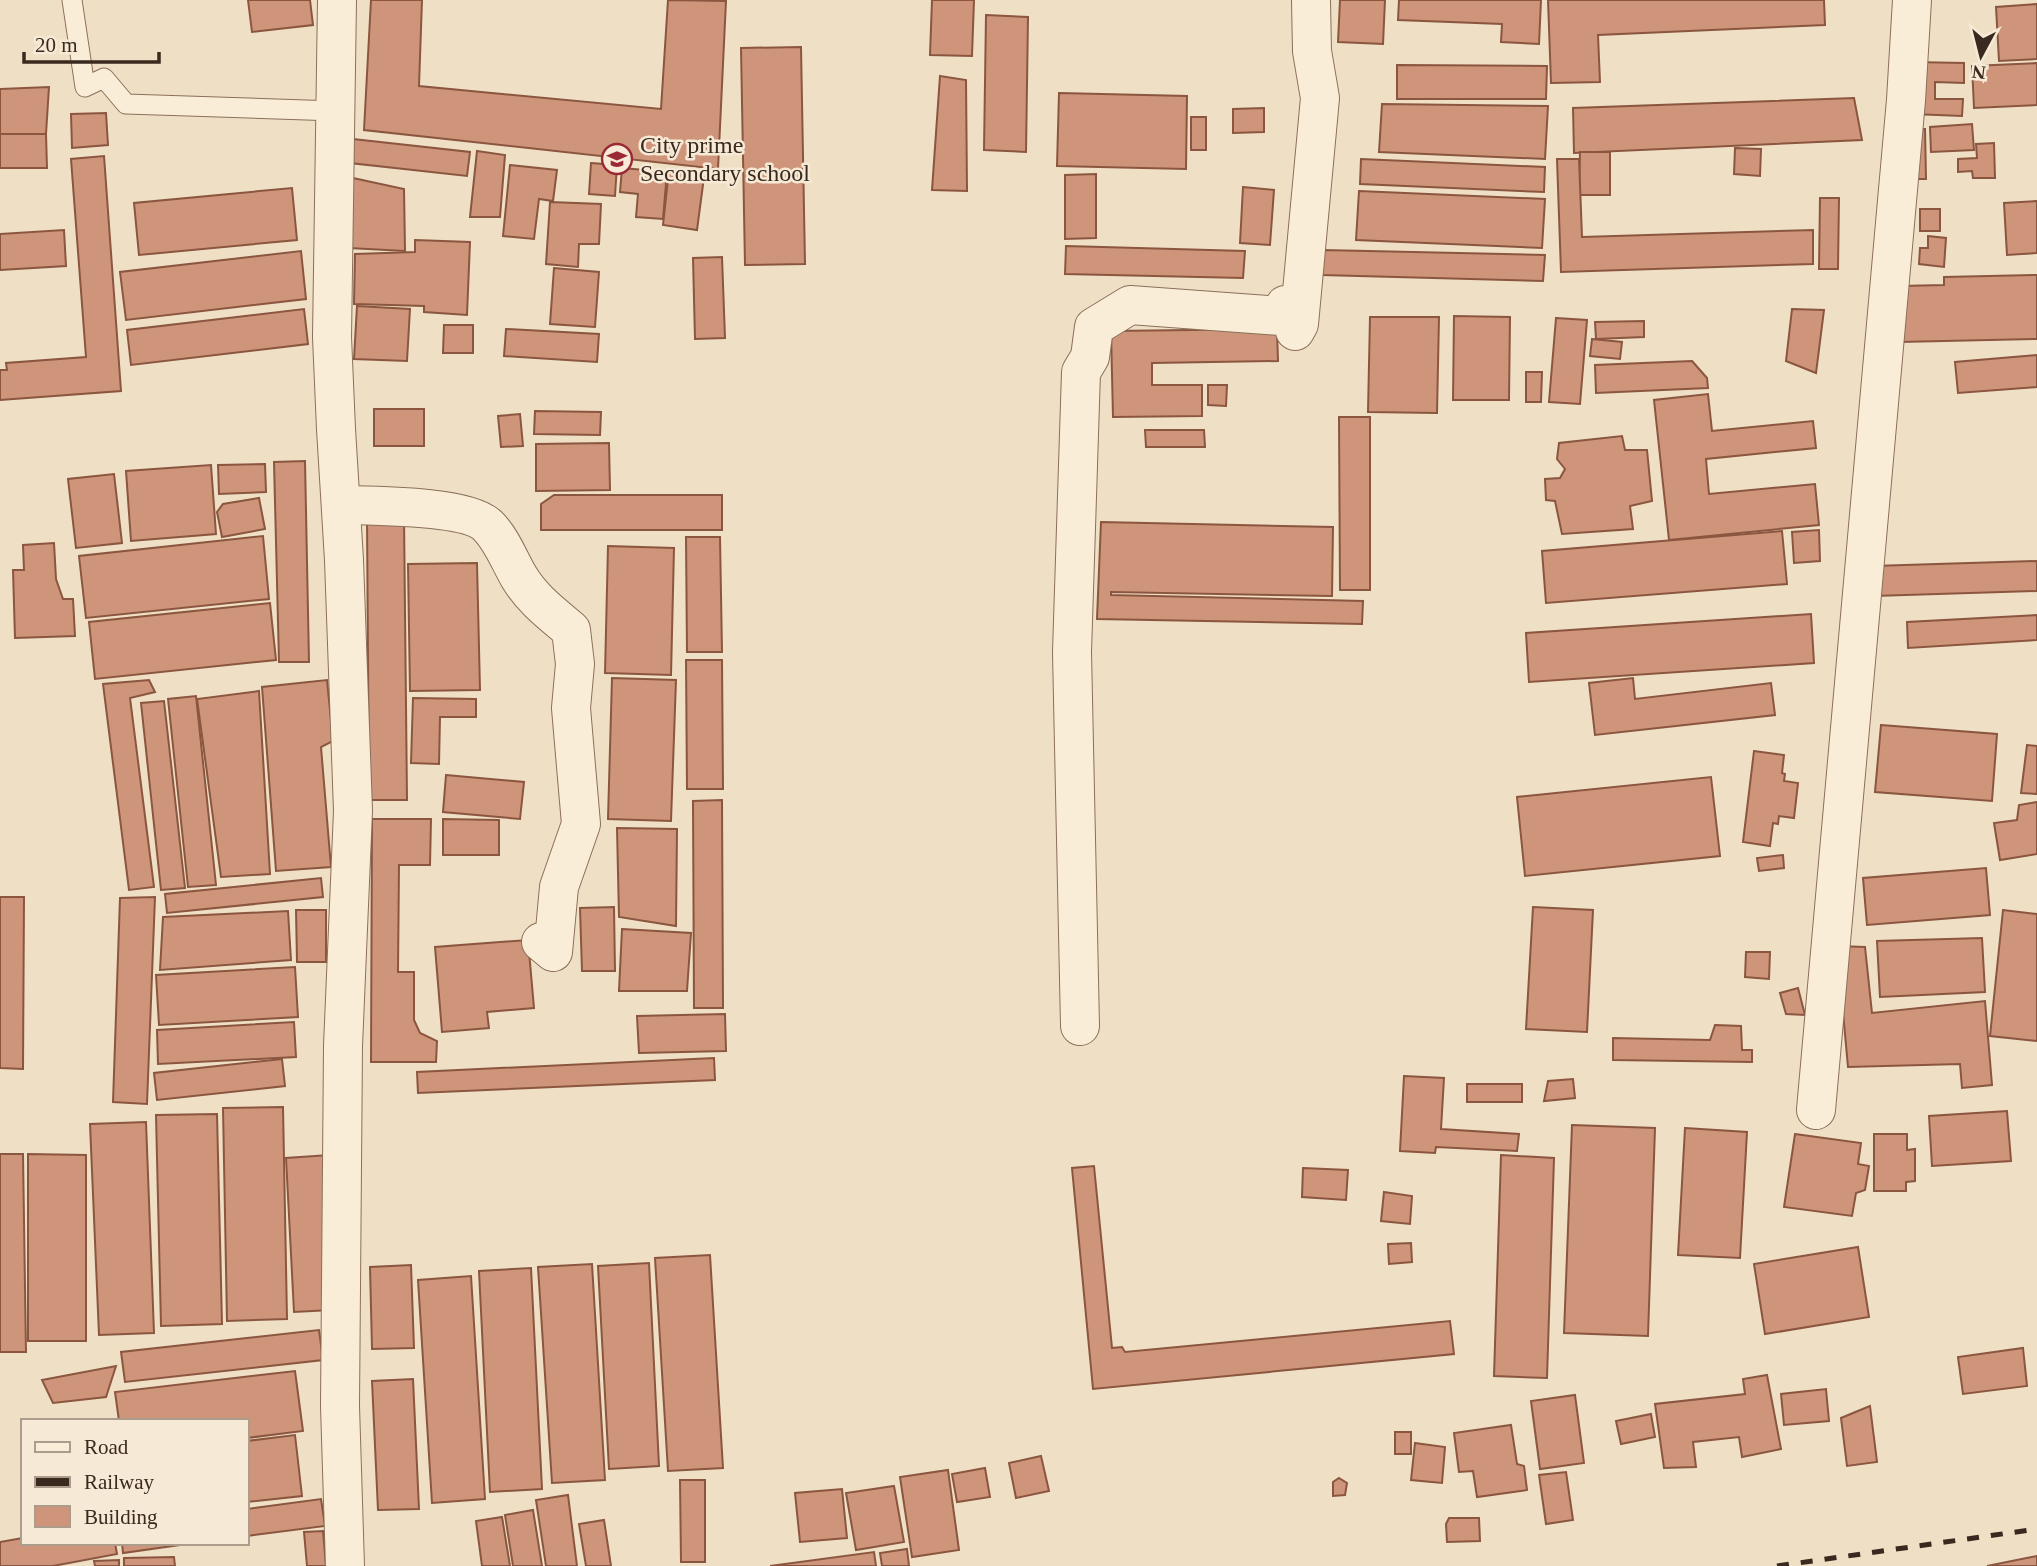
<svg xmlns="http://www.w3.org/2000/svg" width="2037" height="1566" font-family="'Times New Roman',serif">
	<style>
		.building { fill: #ce957a; stroke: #8b563f; stroke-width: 2 }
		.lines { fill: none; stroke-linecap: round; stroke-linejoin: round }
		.service-casing { stroke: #8b6f5a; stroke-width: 21 }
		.minor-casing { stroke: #8b6f5a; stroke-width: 40 }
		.service { stroke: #faedd8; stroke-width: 19 }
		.minor { stroke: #faedd8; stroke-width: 38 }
		.rail { stroke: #3a291e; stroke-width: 5; stroke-dasharray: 12 12; stroke-linecap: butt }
		.labels { text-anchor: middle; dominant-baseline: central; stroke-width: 5; stroke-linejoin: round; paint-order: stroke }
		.poi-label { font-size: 24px; fill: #3a291e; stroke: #f6e9d5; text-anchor: start }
	</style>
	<rect width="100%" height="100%" fill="#efdfc5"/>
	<!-- building -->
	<g class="building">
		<path d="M 248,0 L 310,0 L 313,25 L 252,32 Z"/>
		<path d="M 371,0 L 422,0 L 419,86 L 661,109 L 668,0 L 726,1 L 718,169 L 364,130 Z"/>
		<path d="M 932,0 L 974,0 L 972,56 L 930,55 Z"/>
		<path d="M 1340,0 L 1385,0 L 1383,44 L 1338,42 Z"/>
		<path d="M 1399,0 L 1541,0 L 1539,44 L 1501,42 L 1502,24 L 1398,20 Z"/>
		<path d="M 1548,0 L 1824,0 L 1825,25 L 1598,35 L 1600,82 L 1551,83 Z"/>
		<path d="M 2037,4 L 2037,59 L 1999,61 L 1996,7 Z"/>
		<path d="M 986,15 L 1028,17 L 1026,152 L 984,150 Z"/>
		<path d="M 801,47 L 805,264 L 745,265 L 741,48 Z"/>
		<path d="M 1913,62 L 1964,63 L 1964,83 L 1935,82 L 1935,99 L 1963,99 L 1962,116 L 1912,114 Z"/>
		<path d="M 2037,63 L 2037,105 L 1974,108 L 1972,66 Z"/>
		<path d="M 1397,65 L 1547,66 L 1546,99 L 1397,99 Z"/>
		<path d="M 940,76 L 966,80 L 967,191 L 932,190 Z"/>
		<path d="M 49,87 L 46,134 L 0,134 L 0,89 Z"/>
		<path d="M 1059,93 L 1187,96 L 1186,169 L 1057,166 Z"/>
		<path d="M 1854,98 L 1862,140 L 1574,153 L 1573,108 Z"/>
		<path d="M 1382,104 L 1548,106 L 1545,159 L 1379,152 Z"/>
		<path d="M 1264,108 L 1264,132 L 1233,133 L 1233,109 Z"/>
		<path d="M 106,113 L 108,145 L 72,148 L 71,114 Z"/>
		<rect x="1191" y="117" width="15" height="33"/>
		<path d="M 1972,124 L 1974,150 L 1931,152 L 1930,127 Z"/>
		<path d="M 1925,129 L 1926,179 L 1907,179 L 1905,130 Z"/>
		<path d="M 0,134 L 46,134 L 47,168 L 0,168 Z"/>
		<path d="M 353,139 L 470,152 L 467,176 L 350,163 Z"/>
		<path d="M 1994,143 L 1995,178 L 1973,178 L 1972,171 L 1958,172 L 1958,159 L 1977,158 L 1976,144 Z"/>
		<path d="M 1735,148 L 1761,149 L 1760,176 L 1734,174 Z"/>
		<path d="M 477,151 L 505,155 L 500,217 L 470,217 Z"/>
		<path d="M 1580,152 L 1610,152 L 1610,195 L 1579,195 Z"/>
		<path d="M 104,156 L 121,391 L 0,400 L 0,370 L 7,370 L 6,363 L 86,357 L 71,159 Z"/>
		<path d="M 1361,159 L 1545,167 L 1544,192 L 1360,184 Z"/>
		<path d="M 1557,159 L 1579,159 L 1582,237 L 1813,230 L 1813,264 L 1561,272 Z"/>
		<path d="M 591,163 L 617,165 L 615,196 L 589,194 Z"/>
		<path d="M 510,165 L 557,170 L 553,201 L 539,199 L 534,239 L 503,236 Z"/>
		<path d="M 622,168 L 667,172 L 663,219 L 636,217 L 638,194 L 620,192 Z"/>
		<path d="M 669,170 L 704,177 L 697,230 L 663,225 Z"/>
		<path d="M 1096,174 L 1096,238 L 1065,239 L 1065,175 Z"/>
		<path d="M 353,178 L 404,189 L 405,251 L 349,248 Z"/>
		<path d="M 1243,187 L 1274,190 L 1270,245 L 1240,243 Z"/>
		<path d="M 292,188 L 297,240 L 139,255 L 134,203 Z"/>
		<path d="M 1359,191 L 1545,199 L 1542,248 L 1356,240 Z"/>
		<path d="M 1820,198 L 1839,198 L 1838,269 L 1819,269 Z"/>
		<path d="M 2037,201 L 2037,253 L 2007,255 L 2004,203 Z"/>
		<path d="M 550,202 L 601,204 L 599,244 L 579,244 L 578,267 L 546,264 Z"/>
		<rect x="1920" y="209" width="20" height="22"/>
		<path d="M 64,230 L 66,266 L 0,270 L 0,234 Z"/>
		<path d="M 1928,236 L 1946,238 L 1944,267 L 1919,264 L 1920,248 L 1928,248 Z"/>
		<path d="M 415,240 L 470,242 L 467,315 L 424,312 L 424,306 L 354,304 L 355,254 L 415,252 Z"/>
		<path d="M 1066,246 L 1245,251 L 1243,278 L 1065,274 Z"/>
		<path d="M 1323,250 L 1545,255 L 1543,281 L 1322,275 Z"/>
		<path d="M 301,251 L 306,299 L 126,320 L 120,272 Z"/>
		<path d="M 722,257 L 725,338 L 695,339 L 693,258 Z"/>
		<path d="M 554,268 L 599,272 L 595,327 L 550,324 Z"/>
		<path d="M 2037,275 L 2037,339 L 1900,342 L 1900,286 L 1944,285 L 1944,277 Z"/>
		<path d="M 357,306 L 410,309 L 407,361 L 354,359 Z"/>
		<path d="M 304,309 L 308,344 L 131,365 L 127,330 Z"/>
		<path d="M 1792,309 L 1824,310 L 1816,373 L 1786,361 Z"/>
		<path d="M 1454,316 L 1510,317 L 1509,400 L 1453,400 Z"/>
		<path d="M 1370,317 L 1439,317 L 1437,413 L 1368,412 Z"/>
		<path d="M 1556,318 L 1587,320 L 1580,404 L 1549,402 Z"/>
		<path d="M 1644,321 L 1644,337 L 1596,339 L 1595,322 Z"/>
		<path d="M 444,325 L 473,325 L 473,353 L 443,353 Z"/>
		<path d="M 506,329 L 599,334 L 597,362 L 504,356 Z"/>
		<path d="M 1277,329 L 1278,361 L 1152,363 L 1152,385 L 1202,385 L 1202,416 L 1113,417 L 1111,331 Z"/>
		<path d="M 1592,339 L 1622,342 L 1620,359 L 1590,356 Z"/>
		<path d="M 2037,355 L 2037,387 L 1958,393 L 1955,362 Z"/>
		<path d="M 1692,361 L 1707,378 L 1708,388 L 1596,393 L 1595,365 Z"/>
		<path d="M 1526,372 L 1542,372 L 1541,402 L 1526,402 Z"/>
		<path d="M 1208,385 L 1227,385 L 1226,406 L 1208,405 Z"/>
		<path d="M 1708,394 L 1712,431 L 1813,421 L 1816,448 L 1706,459 L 1709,494 L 1815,484 L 1819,525 L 1669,540 L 1654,400 Z"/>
		<rect x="374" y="409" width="50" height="37"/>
		<path d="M 535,411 L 601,412 L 600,435 L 534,434 Z"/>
		<path d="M 520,414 L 523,446 L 501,447 L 498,416 Z"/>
		<path d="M 1339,417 L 1370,417 L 1370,590 L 1340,590 Z"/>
		<path d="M 1145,430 L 1204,430 L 1205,447 L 1146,447 Z"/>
		<path d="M 1622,436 L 1625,450 L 1647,450 L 1652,501 L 1630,506 L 1633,529 L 1562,534 L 1555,501 L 1546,500 L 1545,479 L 1560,478 L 1565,469 L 1557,459 L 1559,443 Z"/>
		<path d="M 609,443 L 610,490 L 536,491 L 536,444 Z"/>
		<path d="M 305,461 L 309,662 L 279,662 L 274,462 Z"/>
		<path d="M 265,464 L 266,492 L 219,494 L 218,465 Z"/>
		<path d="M 211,465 L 216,534 L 131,541 L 126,471 Z"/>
		<path d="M 114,474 L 122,543 L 76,548 L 68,479 Z"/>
		<path d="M 554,495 L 722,495 L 722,530 L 541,530 L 541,504 Z"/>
		<path d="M 259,498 L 265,529 L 222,537 L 217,512 L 223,504 Z"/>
		<path d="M 367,517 L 404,517 L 407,800 L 369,800 Z"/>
		<path d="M 1101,522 L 1333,527 L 1332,596 L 1111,592 L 1111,595 L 1363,601 L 1362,624 L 1097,619 Z"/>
		<path d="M 1819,530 L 1820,561 L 1794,563 L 1792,532 Z"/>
		<path d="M 1782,531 L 1787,584 L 1546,603 L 1542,551 Z"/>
		<path d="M 263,536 L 269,599 L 86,618 L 79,556 Z"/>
		<path d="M 686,537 L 720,537 L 722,652 L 687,652 Z"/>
		<path d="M 54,543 L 56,579 L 63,599 L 73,599 L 75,636 L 15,638 L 13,570 L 24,570 L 23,545 Z"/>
		<path d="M 608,546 L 674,548 L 671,675 L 605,673 Z"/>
		<path d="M 2037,561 L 2037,591 L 1874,596 L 1873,566 Z"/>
		<path d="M 477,563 L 480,690 L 410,691 L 408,564 Z"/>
		<path d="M 270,603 L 276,660 L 95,679 L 89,622 Z"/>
		<path d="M 1811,614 L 1814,663 L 1529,682 L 1526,633 Z"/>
		<path d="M 2037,615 L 2037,640 L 1908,648 L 1907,622 Z"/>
		<path d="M 686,660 L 722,660 L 723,789 L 687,789 Z"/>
		<path d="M 612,678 L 676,680 L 671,821 L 608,819 Z"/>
		<path d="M 1633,678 L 1635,699 L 1771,683 L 1775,715 L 1595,735 L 1589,683 Z"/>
		<path d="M 149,680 L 155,692 L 130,698 L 154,887 L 129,890 L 103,684 Z"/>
		<path d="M 327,680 L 333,741 L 321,747 L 331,867 L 276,871 L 262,687 Z"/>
		<path d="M 259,691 L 270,874 L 221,877 L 197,699 Z"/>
		<path d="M 196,696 L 216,885 L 188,887 L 168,699 Z"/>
		<path d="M 413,698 L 476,699 L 476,717 L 440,717 L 439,764 L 411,763 Z"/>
		<path d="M 164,701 L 185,888 L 161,890 L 141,703 Z"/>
		<path d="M 1881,725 L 1997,734 L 1992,801 L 1875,792 Z"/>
		<path d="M 2027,745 L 2037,746 L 2037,794 L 2021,793 Z"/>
		<path d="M 1754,751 L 1784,755 L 1782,773 L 1785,774 L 1784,781 L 1798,783 L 1794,818 L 1779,816 L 1778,824 L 1773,823 L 1770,846 L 1743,842 Z"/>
		<path d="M 446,775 L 524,782 L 520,819 L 443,812 Z"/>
		<path d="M 1711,777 L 1720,856 L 1525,876 L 1517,797 Z"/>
		<path d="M 722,800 L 723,1008 L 694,1008 L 693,801 Z"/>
		<path d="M 2037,802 L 2037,854 L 2000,860 L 1994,823 L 2017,820 L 2019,805 Z"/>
		<path d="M 372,819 L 431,819 L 430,865 L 399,865 L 398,972 L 414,972 L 414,1020 L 420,1033 L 437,1041 L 436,1062 L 371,1062 Z"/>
		<path d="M 443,819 L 499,820 L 499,855 L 443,855 Z"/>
		<path d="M 617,828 L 677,829 L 676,926 L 619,917 Z"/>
		<path d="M 1783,855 L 1784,868 L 1759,871 L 1757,858 Z"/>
		<path d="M 1986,868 L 1990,915 L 1867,925 L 1863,878 Z"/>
		<path d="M 321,878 L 323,897 L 167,913 L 165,894 Z"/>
		<path d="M 0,897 L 24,897 L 23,1069 L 0,1068 Z"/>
		<path d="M 155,897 L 147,1104 L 113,1102 L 120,898 Z"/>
		<path d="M 614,907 L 615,971 L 582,971 L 580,908 Z"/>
		<path d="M 1533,907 L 1593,910 L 1587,1032 L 1526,1029 Z"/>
		<path d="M 296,910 L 326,910 L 326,962 L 297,962 Z"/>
		<path d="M 2003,910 L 2037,914 L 2037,1041 L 1990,1036 Z"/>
		<path d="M 288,911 L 291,960 L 160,970 L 163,917 Z"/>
		<path d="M 622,929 L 691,933 L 687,991 L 619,991 Z"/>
		<path d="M 1982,938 L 1985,992 L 1880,997 L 1877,941 Z"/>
		<path d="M 528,940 L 534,1008 L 487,1012 L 489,1028 L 442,1032 L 435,947 Z"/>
		<path d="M 1837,946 L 1865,947 L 1872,1013 L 1985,1001 L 1992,1085 L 1962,1088 L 1960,1064 L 1848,1067 Z"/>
		<path d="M 1746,952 L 1770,952 L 1769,979 L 1745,977 Z"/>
		<path d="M 295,967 L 298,1017 L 159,1025 L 156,975 Z"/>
		<path d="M 1798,988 L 1805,1015 L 1786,1014 L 1780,993 Z"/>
		<path d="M 725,1014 L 726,1051 L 639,1053 L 637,1016 Z"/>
		<path d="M 294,1022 L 296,1057 L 158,1064 L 157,1030 Z"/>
		<path d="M 1715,1025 L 1741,1026 L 1742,1050 L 1752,1050 L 1752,1062 L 1613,1060 L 1613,1038 L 1710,1040 Z"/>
		<path d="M 714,1058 L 715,1080 L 418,1093 L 417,1072 Z"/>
		<path d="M 282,1059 L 285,1086 L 157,1100 L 154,1073 Z"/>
		<path d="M 1404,1076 L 1444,1078 L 1441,1129 L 1519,1134 L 1517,1151 L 1436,1147 L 1435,1153 L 1400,1151 Z"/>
		<path d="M 1573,1079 L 1575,1098 L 1544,1101 L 1548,1081 Z"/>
		<rect x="1467" y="1084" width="55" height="18"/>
		<path d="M 283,1107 L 287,1319 L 227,1321 L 223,1108 Z"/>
		<path d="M 2007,1111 L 2011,1161 L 1932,1166 L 1929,1116 Z"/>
		<path d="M 217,1114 L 222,1324 L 161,1326 L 156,1115 Z"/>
		<path d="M 146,1122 L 154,1333 L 99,1335 L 90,1124 Z"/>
		<path d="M 1572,1125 L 1655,1128 L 1648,1336 L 1564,1333 Z"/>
		<path d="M 1685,1128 L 1747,1132 L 1740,1258 L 1678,1255 Z"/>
		<path d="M 1795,1134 L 1861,1143 L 1858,1164 L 1869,1166 L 1865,1190 L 1856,1193 L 1852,1216 L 1784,1207 Z"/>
		<path d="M 1874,1134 L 1907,1134 L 1907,1150 L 1915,1149 L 1915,1181 L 1906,1182 L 1906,1191 L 1874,1191 Z"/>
		<path d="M 0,1154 L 23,1154 L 26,1352 L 0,1352 Z"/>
		<path d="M 28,1154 L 86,1155 L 86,1341 L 28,1341 Z"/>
		<path d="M 329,1155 L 331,1310 L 294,1312 L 286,1158 Z"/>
		<path d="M 1501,1155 L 1554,1158 L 1547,1378 L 1494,1376 Z"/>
		<path d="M 1094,1166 L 1112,1348 L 1122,1347 L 1125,1352 L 1450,1321 L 1454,1354 L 1093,1389 L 1072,1168 Z"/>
		<path d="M 1303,1168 L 1348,1170 L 1346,1200 L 1302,1197 Z"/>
		<path d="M 1384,1192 L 1412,1196 L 1410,1224 L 1381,1221 Z"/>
		<path d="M 1411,1243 L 1412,1262 L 1389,1264 L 1388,1244 Z"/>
		<path d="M 1858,1247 L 1869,1317 L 1765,1334 L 1754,1264 Z"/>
		<path d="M 710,1255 L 723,1468 L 668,1471 L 655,1258 Z"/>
		<path d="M 649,1263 L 659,1466 L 609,1469 L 598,1266 Z"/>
		<path d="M 592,1264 L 605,1480 L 552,1483 L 538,1267 Z"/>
		<path d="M 411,1265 L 414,1348 L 372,1349 L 370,1267 Z"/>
		<path d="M 531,1268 L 542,1489 L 490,1492 L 479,1271 Z"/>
		<path d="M 471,1276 L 485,1499 L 432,1503 L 418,1280 Z"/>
		<path d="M 319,1330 L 323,1360 L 125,1382 L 121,1352 Z"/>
		<path d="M 2023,1348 L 2027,1386 L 1963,1394 L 1958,1357 Z"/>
		<path d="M 116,1366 L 106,1397 L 53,1403 L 42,1380 Z"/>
		<path d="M 295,1371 L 303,1431 L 247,1438 L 247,1421 L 119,1421 L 115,1392 Z"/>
		<path d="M 1767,1375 L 1781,1449 L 1742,1457 L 1739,1437 L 1693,1442 L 1696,1467 L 1664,1468 L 1655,1404 L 1745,1394 L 1743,1379 Z"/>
		<path d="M 413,1379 L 419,1509 L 378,1510 L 372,1381 Z"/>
		<path d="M 1826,1389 L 1829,1421 L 1784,1425 L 1781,1394 Z"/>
		<path d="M 1575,1395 L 1584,1463 L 1540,1469 L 1531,1401 Z"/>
		<path d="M 1870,1406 L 1877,1462 L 1847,1466 L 1841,1418 Z"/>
		<path d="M 1651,1414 L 1655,1437 L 1621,1444 L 1616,1421 Z"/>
		<path d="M 1511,1425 L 1517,1464 L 1524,1466 L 1527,1490 L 1477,1497 L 1473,1471 L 1459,1472 L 1454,1433 Z"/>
		<rect x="1395" y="1432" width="16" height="22"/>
		<path d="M 295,1435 L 302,1496 L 247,1502 L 247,1441 Z"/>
		<path d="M 1415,1443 L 1445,1447 L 1442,1483 L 1411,1480 Z"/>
		<path d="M 1041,1456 L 1049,1491 L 1016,1498 L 1009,1463 Z"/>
		<path d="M 985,1468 L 990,1497 L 957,1502 L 952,1474 Z"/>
		<path d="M 948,1470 L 959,1550 L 912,1557 L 900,1477 Z"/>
		<path d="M 1566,1472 L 1573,1520 L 1546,1524 L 1539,1475 Z"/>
		<path d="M 1339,1478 L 1347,1483 L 1345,1495 L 1333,1496 L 1333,1482 Z"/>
		<path d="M 680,1480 L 705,1480 L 705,1562 L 681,1562 Z"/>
		<path d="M 894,1486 L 904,1542 L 856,1550 L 846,1493 Z"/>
		<path d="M 842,1489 L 847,1538 L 800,1542 L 795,1493 Z"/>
		<path d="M 568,1495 L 577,1566 L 546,1566 L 536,1500 Z"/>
		<path d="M 321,1499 L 325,1526 L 247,1536 L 247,1509 Z"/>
		<path d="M 533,1510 L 542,1566 L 513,1566 L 505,1515 Z"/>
		<path d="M 502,1517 L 510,1566 L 482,1566 L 476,1521 Z"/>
		<path d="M 1449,1518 L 1479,1518 L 1480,1541 L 1447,1542 L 1446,1524 Z"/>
		<path d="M 604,1520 L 611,1566 L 586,1566 L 579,1524 Z"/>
		<path d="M 323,1531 L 326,1566 L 307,1566 L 304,1532 Z"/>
		<path d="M 23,1538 L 23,1543 L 115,1543 L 117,1554 L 53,1566 L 0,1566 L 0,1542 Z"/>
		<path d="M 122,1543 L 194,1543 L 123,1553 Z"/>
		<path d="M 907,1549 L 909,1566 L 882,1566 L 880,1553 Z"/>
		<path d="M 874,1552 L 876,1566 L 770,1566 Z"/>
		<path d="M 2037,1556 L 2037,1566 L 1987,1566 Z"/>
		<path d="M 174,1557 L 175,1566 L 124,1566 L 124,1558 Z"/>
		<path d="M 119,1560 L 119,1566 L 95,1566 L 94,1561 Z"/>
	</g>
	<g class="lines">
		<!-- service casing -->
		<g class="service-casing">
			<path id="service" d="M 72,0 L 85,87 L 104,78 L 126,104 L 336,111"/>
		</g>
		<!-- minor casing -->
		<g class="minor-casing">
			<g id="minor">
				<path d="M 337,0 L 332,337 L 336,429 L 344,560 L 353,811 L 343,1046 L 340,1406 L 345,1566"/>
				<path d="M 341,505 C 371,506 468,505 488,526 C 502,540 509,560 519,577 C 532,599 551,613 571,630 L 575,664 L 571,708 L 581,824 L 559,887 L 553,952 L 541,942"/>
				<path d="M 1080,1026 L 1072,652 L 1081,372 L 1090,357 L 1094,327 L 1130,305 L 1280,316 L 1285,305 L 1295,331 L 1299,324 L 1320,98 L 1312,51 L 1311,0"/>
				<path d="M 1816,1110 L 1906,100 L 1912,0"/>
			</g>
		</g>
		<!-- service -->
		<use href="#service" class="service"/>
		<!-- minor -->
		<use href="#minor" class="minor"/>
		<!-- rail -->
		<path class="rail" d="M 1777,1566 L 2037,1529"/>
	</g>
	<!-- icons -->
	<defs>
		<g id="school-ring" transform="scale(1.575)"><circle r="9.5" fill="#f6e9d5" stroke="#9b2934" stroke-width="1.5"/><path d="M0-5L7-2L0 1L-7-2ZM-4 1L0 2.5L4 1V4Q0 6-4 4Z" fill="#9b2934"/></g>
	</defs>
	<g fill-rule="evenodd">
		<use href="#school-ring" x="617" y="159"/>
	</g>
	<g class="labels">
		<!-- poi labels -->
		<g class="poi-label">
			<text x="640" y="145">City prime<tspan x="640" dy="28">Secondary school</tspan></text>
		</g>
	</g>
	<!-- legend -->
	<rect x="21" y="1419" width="228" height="126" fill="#f6e9d5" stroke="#ab9c8c" stroke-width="2"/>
	<rect x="35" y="1442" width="35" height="10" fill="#faedd8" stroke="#ab9c8c" stroke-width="2"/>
	<text x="84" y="1454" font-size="21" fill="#3a291e">Road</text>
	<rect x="35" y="1477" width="35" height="10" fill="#3a291e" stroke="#ab9c8c" stroke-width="2"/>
	<text x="84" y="1489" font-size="21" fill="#3a291e">Railway</text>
	<rect x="35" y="1506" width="35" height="21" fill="#ce957a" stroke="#ab9c8c" stroke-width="2"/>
	<text x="84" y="1524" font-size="21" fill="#3a291e">Building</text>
	<!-- north arrow -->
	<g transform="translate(1981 56) rotate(187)" stroke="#f6e9d5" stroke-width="5" paint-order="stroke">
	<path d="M0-5L12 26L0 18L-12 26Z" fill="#3a291e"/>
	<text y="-10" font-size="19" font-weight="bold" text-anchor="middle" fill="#3a291e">N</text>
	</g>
	<!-- scale -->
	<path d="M24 52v10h135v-10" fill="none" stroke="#3a291e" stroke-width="3.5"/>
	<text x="35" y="52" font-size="21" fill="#3a291e" stroke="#f6e9d5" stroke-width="5" paint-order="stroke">20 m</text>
</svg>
